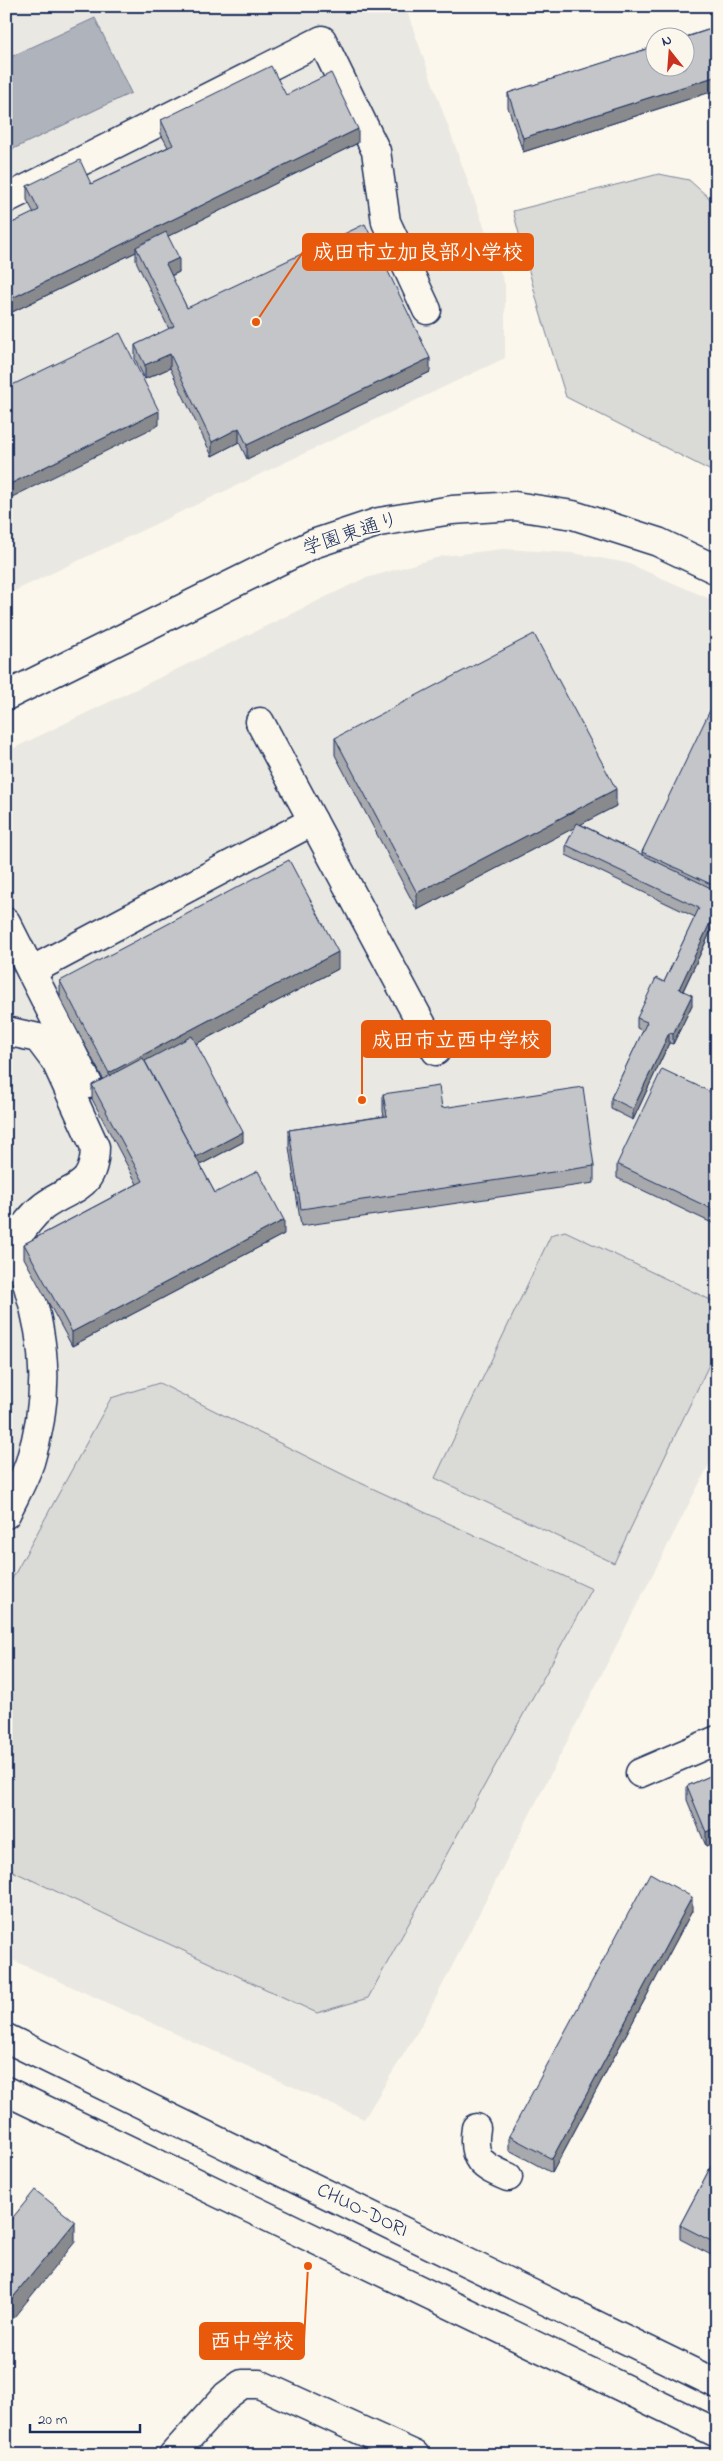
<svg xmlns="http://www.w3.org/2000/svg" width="723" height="2461" font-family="'Indie Flower','Klee One',sans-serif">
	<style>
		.built { fill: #eae8e2 }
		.green { fill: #dadad7; stroke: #7a849a }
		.water { fill: #afb3bb; stroke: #747e96 }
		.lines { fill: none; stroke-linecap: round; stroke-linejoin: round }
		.minor-casing { stroke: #1b2f5e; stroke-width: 31 }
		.minor { stroke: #fbf7ec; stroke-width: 28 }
		.wall { fill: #a8a9ad; stroke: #1b2f5e }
		.shaded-wall { fill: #888a8d; stroke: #1b2f5e }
		.building { fill: #c3c5c9; stroke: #1b2f5e }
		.labels { text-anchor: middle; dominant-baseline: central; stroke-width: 4; stroke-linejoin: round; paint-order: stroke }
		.street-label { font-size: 20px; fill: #1b2f5e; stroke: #fbf7ec }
		.leader { fill: none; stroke: #e8590c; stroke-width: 2 }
		.callout-dot { fill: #e8590c; stroke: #fbf7ec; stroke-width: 2 }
		.callout { fill: #e8590c; stroke: #e8590c; stroke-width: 2 }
		.callout-label { font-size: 21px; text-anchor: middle; font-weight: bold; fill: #fff }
	</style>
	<rect width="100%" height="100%" fill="#fbf7ec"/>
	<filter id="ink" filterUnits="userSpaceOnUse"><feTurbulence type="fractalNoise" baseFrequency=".02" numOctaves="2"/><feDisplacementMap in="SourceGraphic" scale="10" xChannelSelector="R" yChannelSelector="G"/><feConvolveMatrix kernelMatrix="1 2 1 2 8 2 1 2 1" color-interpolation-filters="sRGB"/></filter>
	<g filter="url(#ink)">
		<!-- built -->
		<g class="built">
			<path d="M 6,6 L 405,6 L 505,285 L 505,358 L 6,595 Z"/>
			<path d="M 503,549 L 573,553 L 627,563 L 717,602 L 717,1449 L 424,2021 L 364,2119 L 6,1957 L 6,752 L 363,579 L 443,556 Z"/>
		</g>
		<!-- green -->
		<g class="green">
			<path d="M 659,174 L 689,180 L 717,205 L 717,474 L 566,397 L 540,312 L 513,211 Z"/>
			<path d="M 565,1231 L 717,1303 L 717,1348 L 614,1563 L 435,1478 L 551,1235 Z"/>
			<path d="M 159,1383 L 352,1479 L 592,1589 L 368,1998 L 317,2013 L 6,1868 L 6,1655 L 10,1648 L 6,1646 L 6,1590 L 111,1398 Z"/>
		</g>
		<!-- water -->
		<path class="water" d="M 95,18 L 131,93 L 11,150 L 6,139 L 6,59 Z"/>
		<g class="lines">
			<!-- minor casing -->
			<g class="minor-casing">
				<g id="minor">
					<path d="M 6,199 L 322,40 L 376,151 L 386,222 L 427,310"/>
					<path d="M 6,696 L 313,544 L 379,522 L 452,510 L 515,506 L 573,515 L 658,542 L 717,570"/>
					<path d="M 260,722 L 436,1051"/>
					<path d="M 6,922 L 88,1084"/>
					<path d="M 31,971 L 313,821"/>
					<path d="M 6,1031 L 38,1038 L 56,1062 L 95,1147 C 94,1191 73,1185 44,1206 C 31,1216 24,1227 15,1241"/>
					<path d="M 6,1229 C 18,1246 22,1266 28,1286 C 47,1346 49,1401 30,1462 C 24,1480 14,1497 6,1514"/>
					<path d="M 640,1773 L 717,1740"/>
					<path d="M 6,2038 L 717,2384"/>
					<path d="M 6,2091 L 717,2433"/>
					<path d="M 476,2128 C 471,2160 482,2166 508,2177"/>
					<path d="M 173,2455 L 226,2396 L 242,2384 L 259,2384 L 415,2455"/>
				</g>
			</g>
			<!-- minor -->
			<use href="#minor" class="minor"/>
		</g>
		<!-- wall -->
		<g class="wall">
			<path d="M 717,27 L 717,90 L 523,152 L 508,107 L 508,93 Z"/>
			<path d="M 286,95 L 358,143 L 168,236 L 179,272 L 171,276 L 187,308 L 430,372 L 247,459 L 239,442 L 212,456 L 170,368 L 145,379 L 135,359 L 135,345 L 169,329 L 136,261 L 136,252 L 6,315 L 6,226 L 34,213 L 27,200 L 27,186 L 91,184 L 168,147 L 161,134 L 161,120 Z"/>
			<path d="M 717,701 L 717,918 L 683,991 L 692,1005 L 673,1044 L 669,1043 L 633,1120 L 611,1109 L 611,1098 L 643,1031 L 637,1028 L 637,1018 L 664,982 L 695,917 L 566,855 L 566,845 L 575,827 L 417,910 L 335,755 L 335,738 L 616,806 L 580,824 L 642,855 L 642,852 Z"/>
			<path d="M 338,969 L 196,1044 L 243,1142 L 200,1165 L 215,1193 L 284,1234 L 72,1346 L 24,1258 L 24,1244 L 137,1184 L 92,1099 L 92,1085 L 103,1079 L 60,998 L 60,981 Z"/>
			<path d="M 383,1094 L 442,1108 L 594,1166 L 594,1183 L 301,1226 L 289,1147 L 289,1130 L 384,1116 L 383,1111 Z"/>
			<path d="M 717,1095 L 714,1224 L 617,1178 L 617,1164 Z"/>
			<path d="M 717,1773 L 717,1841 L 706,1846 L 687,1800 L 687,1786 Z"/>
			<path d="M 692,1911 L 552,2173 L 509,2150 L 509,2136 Z"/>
			<path d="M 717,2155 L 717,2258 L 680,2239 L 680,2225 Z"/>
		</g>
		<!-- shaded-wall -->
		<g class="shaded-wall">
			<path d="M 717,76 L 717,90 L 523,152 L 523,138 Z"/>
			<path d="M 358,129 L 358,143 L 138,251 L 136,247 L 136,252 L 6,315 L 6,301 Z"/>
			<path d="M 179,258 L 179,272 L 166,278 L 166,264 Z"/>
			<path d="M 170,354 L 170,368 L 145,379 L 145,365 Z"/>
			<path d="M 430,358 L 430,372 L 247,459 L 247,445 Z"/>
			<path d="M 159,411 L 159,425 L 6,500 L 6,486 Z"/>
			<path d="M 239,428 L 239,442 L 212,456 L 212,442 Z"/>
			<path d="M 616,789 L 616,806 L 417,910 L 417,893 Z"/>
			<path d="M 717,908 L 717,918 L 679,999 L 679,989 Z"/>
			<path d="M 338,952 L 338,969 L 109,1090 L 109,1073 Z"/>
			<path d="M 692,995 L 692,1005 L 673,1044 L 673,1034 Z"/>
			<path d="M 669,1033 L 669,1043 L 633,1120 L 633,1109 Z"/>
			<path d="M 243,1132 L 243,1142 L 194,1168 L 194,1158 Z"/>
			<path d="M 717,1205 L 717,1219 L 714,1224 L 714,1210 Z"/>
			<path d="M 284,1220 L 284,1234 L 72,1346 L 72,1332 Z"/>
			<path d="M 717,1827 L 717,1841 L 706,1846 L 706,1832 Z"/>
			<path d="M 692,1897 L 692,1911 L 552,2173 L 552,2159 Z"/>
			<path d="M 75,2222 L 75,2242 L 6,2327 L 6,2306 Z"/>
		</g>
		<!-- building -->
		<g class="building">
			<path d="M 717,27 L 717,76 L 523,138 L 508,93 L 656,46 L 656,68 L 686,68 L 686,38 L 684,38 Z"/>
			<path d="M 271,66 L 286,95 L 331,73 L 358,129 L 6,301 L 6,226 L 39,210 L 27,186 L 80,160 L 91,184 L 173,145 L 161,120 Z"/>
			<path d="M 365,224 L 430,358 L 247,445 L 239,428 L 212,442 L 170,354 L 145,365 L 135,345 L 174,326 L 136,247 L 166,232 L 179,258 L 166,264 L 187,308 Z"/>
			<path d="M 120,333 L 159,411 L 6,486 L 6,388 Z"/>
			<path d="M 534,634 L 616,789 L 417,893 L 335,738 Z"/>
			<path d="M 715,700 L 717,701 L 717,887 L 642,852 Z"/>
			<path d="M 577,823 L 717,891 L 717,908 L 679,989 L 692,995 L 673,1034 L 669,1033 L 633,1109 L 611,1098 L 647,1022 L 637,1018 L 656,978 L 664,982 L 699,908 L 566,845 Z"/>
			<path d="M 289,860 L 338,952 L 109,1073 L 60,981 Z"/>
			<path d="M 192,1036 L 243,1132 L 196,1157 L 145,1061 Z"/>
			<path d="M 143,1058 L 215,1193 L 258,1171 L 284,1220 L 72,1332 L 24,1244 L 143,1181 L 92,1085 Z"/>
			<path d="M 662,1069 L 717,1095 L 717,1205 L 714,1210 L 617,1164 Z"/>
			<path d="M 439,1086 L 442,1108 L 583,1087 L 594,1166 L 301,1209 L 289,1130 L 387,1116 L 383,1094 Z"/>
			<path d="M 717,1773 L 717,1827 L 706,1832 L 687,1786 Z"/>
			<path d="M 650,1873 L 692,1897 L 552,2159 L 509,2136 Z"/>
			<path d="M 717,2155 L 717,2244 L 680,2225 Z"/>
			<path d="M 35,2190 L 75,2222 L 6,2306 L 6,2226 Z"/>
		</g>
	</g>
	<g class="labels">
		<!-- street labels -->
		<g class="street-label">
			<text transform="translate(351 535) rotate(-18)">学園東通り</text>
			<text transform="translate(362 2211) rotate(26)">CHUO-DORI</text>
		</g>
	</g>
	<!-- callouts -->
	<path class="leader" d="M256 322L303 252M362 1100L362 1039M308 2266L304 2341"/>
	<g class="callout-dot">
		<circle cx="256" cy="322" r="5"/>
		<circle cx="362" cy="1100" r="5"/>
		<circle cx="308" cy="2266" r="5"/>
	</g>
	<g class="callout">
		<rect x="303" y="234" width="230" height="36" rx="5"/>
		<rect x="362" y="1021" width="188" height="36" rx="5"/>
		<rect x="200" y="2323" width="104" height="36" rx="5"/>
	</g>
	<g class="callout-label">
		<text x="418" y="259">成田市立加良部小学校</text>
		<text x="456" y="1047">成田市立西中学校</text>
		<text x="252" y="2348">西中学校</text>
	</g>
	<!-- margin -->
	<rect width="723" height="2461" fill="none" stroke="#fbf7ec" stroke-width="25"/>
	<rect x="12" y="12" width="698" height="2436" fill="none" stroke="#1b2f5e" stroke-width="2" filter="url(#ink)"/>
	<!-- north arrow -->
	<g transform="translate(670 52) rotate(343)"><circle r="24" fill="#fbf7ec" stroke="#a1a7b3"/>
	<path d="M0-4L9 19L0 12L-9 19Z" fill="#c8321e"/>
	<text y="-8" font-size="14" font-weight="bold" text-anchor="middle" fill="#1b2f5e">N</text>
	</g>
	<!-- scale -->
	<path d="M30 2424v8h110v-8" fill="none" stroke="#1b2f5e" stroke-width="2.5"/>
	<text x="38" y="2424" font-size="15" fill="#1b2f5e" stroke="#fbf7ec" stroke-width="4" paint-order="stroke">20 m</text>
</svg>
